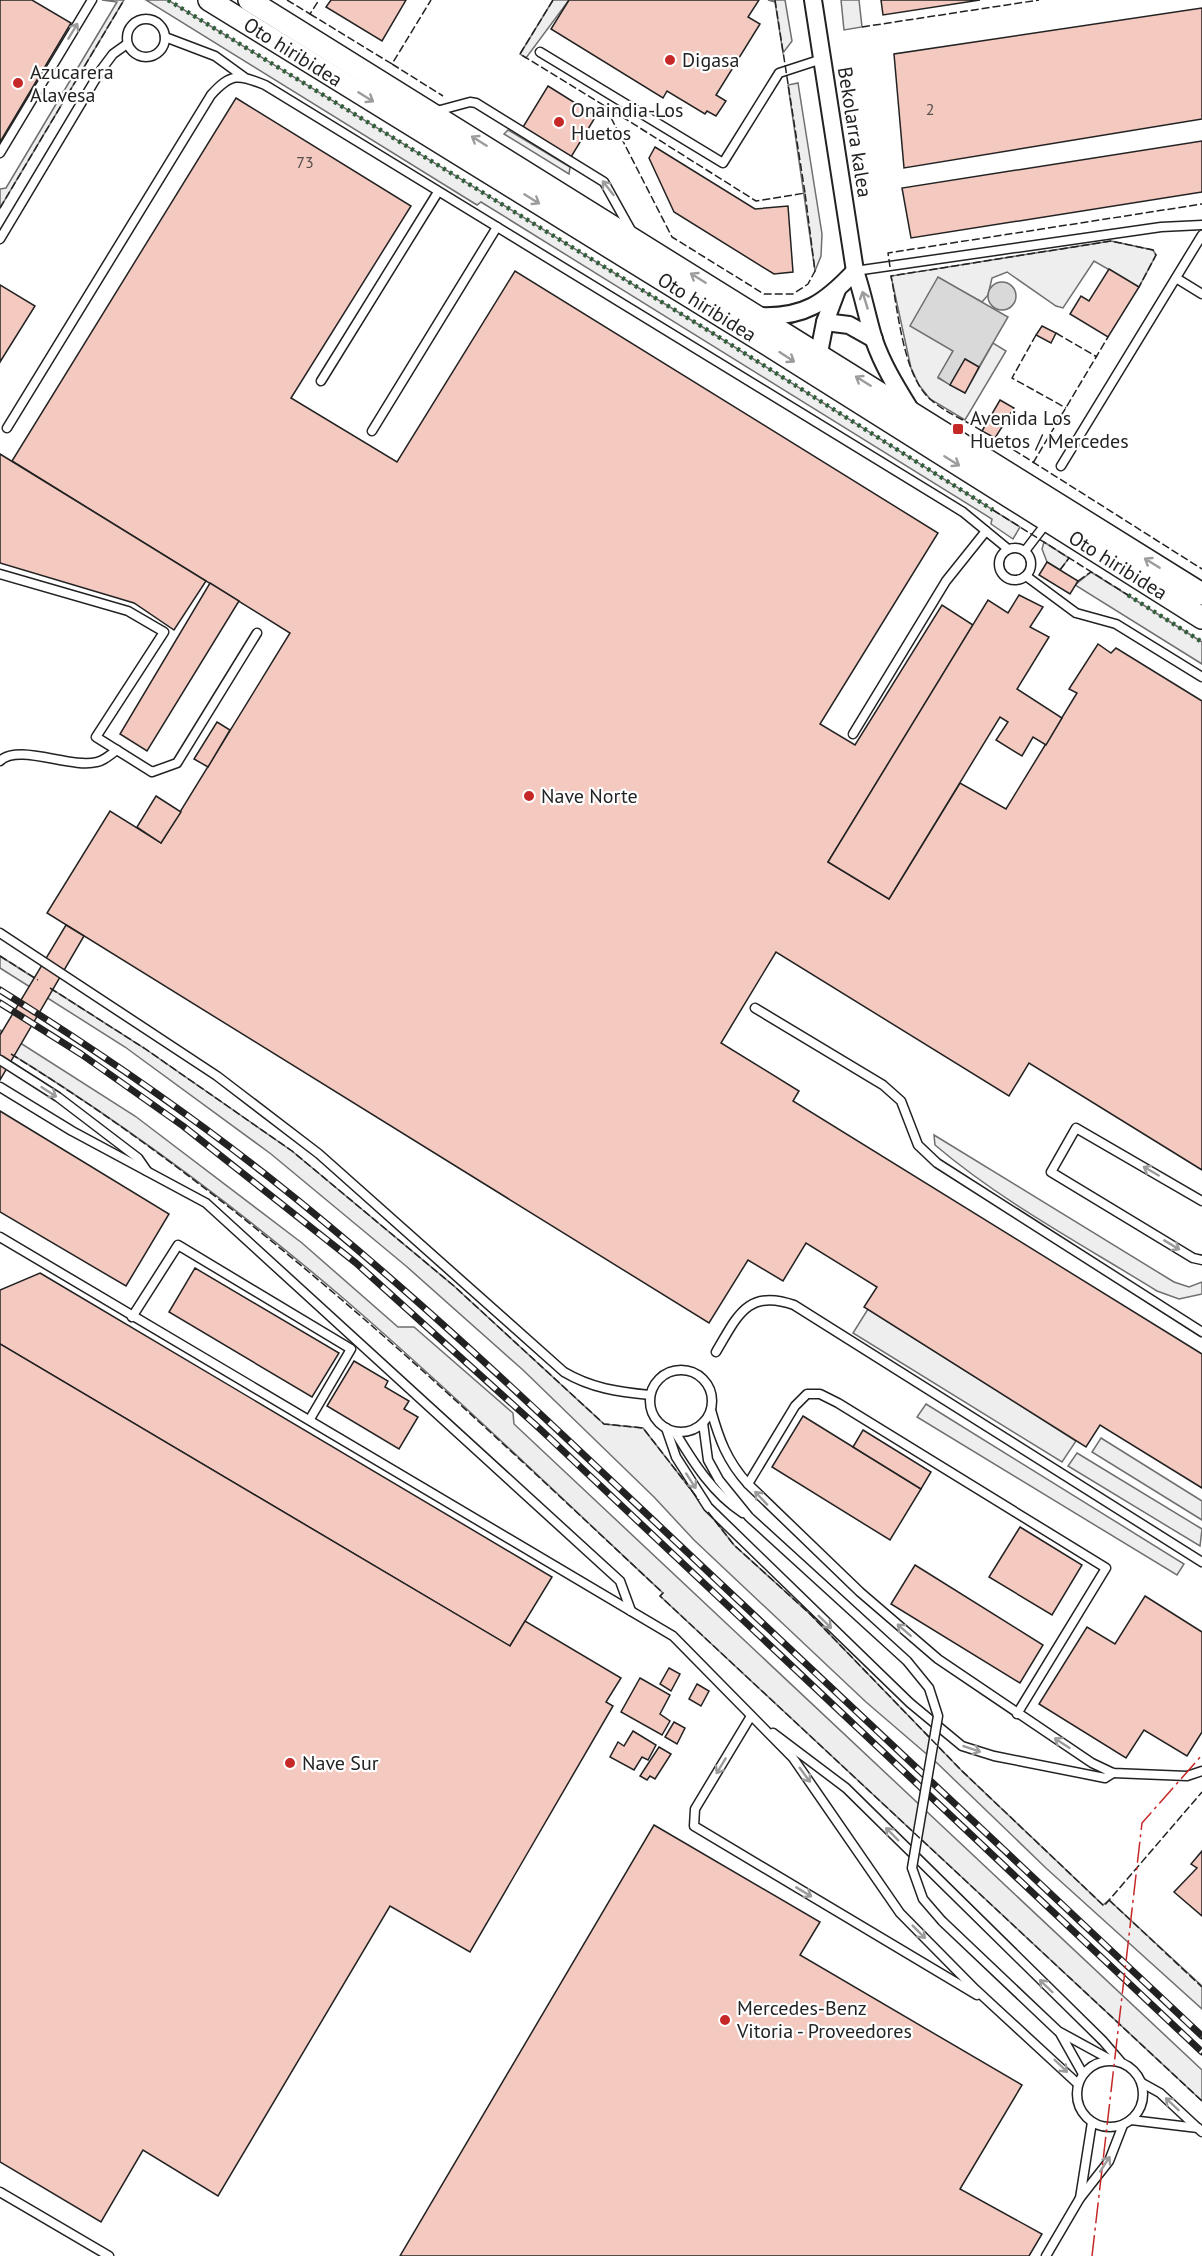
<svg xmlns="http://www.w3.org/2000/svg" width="1202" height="2256" font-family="'PT Sans',sans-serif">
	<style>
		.green { fill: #eee; stroke: #6f6f6f; stroke-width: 1.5 }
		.water { fill: #d9d9d9; stroke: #6f6f6f; stroke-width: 1.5 }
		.building { fill: #f3c9c0; stroke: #222; stroke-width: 1.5 }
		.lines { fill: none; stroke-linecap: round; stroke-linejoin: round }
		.service-casing { stroke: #222; stroke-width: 11 }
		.minor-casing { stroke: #222; stroke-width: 20 }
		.tertiary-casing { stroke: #222; stroke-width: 24 }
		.service { stroke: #fff; stroke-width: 8 }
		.minor { stroke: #fff; stroke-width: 16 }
		.tertiary { stroke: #fff; stroke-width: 21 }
		.rail-casing { stroke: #222; stroke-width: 7 }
		.rail { stroke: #fff; stroke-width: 4.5; stroke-dasharray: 14; stroke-linecap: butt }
		.service-bridge-casing { stroke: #222; stroke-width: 11; stroke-linecap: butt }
		.service-bridge { stroke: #fff; stroke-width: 8 }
		.hedge { stroke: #2f5e38; stroke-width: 4.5; stroke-dasharray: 3 4.5; stroke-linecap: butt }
		.fence { stroke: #222; stroke-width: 1.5; stroke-dasharray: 8 3; stroke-linecap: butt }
		.power { stroke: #c62828; stroke-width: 1.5; stroke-dasharray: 21 4.5 3 4.5; stroke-linecap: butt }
		.oneway { stroke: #9c9c9c }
		.poi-dot { fill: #c62828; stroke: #fff; stroke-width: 2 }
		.labels { text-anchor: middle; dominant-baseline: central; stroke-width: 4.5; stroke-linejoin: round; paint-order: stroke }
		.number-label { font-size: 16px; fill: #564c4a }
		.street-label { font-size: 20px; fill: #222; stroke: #fff }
		.poi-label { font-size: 20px; fill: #222; stroke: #fff; text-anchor: start }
	</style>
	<rect width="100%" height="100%" fill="#fff"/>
	<!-- green -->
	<g class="green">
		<path d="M 102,0 L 124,0 L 0,208 L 0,189 L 6,188 L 117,2 Z"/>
		<path d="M 146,0 L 168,0 L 714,334 L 1020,527 L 1013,539 L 991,524 L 992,519 L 481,202 L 477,205 Z"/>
		<path d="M 553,0 L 569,0 L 526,58 L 520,54 Z"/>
		<path d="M 768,0 L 785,0 L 792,41 L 783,53 L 775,2 Z"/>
		<path d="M 841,0 L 859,0 L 862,27 L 844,30 Z"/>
		<path d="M 798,83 L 822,234 L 821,256 L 815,271 L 788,85 Z"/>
		<path d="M 508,130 L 570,167 L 569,174 L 504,134 Z"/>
		<path d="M 1111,241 L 1153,250 L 1156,255 L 1139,287 L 1094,261 L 1063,308 L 1056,306 L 1007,272 L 992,278 L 988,295 L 982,302 L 938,278 L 953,351 L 938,378 L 965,393 L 993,343 L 1006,351 L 965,420 L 930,399 L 919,385 L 911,368 L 891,276 Z"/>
		<path d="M 1044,542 L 1069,558 L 1060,570 L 1047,562 L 1042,549 Z"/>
		<path d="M 1091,572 L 1202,642 L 1202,664 L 1075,585 Z"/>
		<path d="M 0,956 L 144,1048 L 292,1151 L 454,1286 L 604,1424 L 643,1428 L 734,1545 L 810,1614 L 961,1770 L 1103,1905 L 1109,1900 L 1202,1986 L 1202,2009 L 1047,1869 L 937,1763 L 866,1702 L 694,1540 L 654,1497 L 523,1370 L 406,1266 L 271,1154 L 125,1047 L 0,968 Z"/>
		<path d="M 0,1030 L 135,1116 L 302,1243 L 398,1327 L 414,1327 L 513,1413 L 514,1424 L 1202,2070 L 1202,2101 L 660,1596 L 663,1593 C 557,1494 453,1393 343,1298 C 235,1206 121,1121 0,1047 Z"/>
		<path d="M 934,1135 L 1174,1282 L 1189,1287 L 1202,1282 L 1202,1294 L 1179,1299 L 1157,1291 C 1083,1245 1002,1202 935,1145 Z"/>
		<path d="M 868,1309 L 1076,1441 L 1062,1462 L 853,1333 Z"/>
		<path d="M 926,1404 L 1184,1564 L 1177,1575 L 917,1417 Z"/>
		<path d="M 1101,1438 L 1202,1501 L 1202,1520 L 1092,1452 Z"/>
		<path d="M 1077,1453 L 1202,1529 L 1200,1546 L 1068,1466 Z"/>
	</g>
	<!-- water -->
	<g class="water">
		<path d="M 938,277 L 1008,317 L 979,367 L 965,359 L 950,385 L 938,377 L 953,351 L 910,326 Z"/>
		<circle cx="1002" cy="296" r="14"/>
	</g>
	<!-- building -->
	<g class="building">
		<path d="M 0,0 L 32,0 L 71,23 L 0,142 Z"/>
		<path d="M 331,0 L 406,0 L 382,41 L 326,7 Z"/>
		<path d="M 569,0 L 759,0 L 748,17 L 760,24 L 716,95 L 726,101 L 716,116 L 707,111 L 705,114 L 667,91 L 663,98 L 551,29 Z"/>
		<path d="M 881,0 L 980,0 L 883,15 Z"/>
		<path d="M 1202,8 L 1202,119 L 904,168 L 894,54 Z"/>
		<path d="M 548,86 L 596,116 L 571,157 L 523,127 Z"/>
		<path d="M 236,98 L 411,206 L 291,398 L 397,462 L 515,271 L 938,533 L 820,724 L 855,745 L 942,605 L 973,625 L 828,862 L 889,899 L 960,783 L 1006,809 L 1077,693 L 1069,689 L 1098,644 L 1111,653 L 1116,648 L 1202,701 L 1202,1170 L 1029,1063 L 1009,1096 L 776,952 L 721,1043 L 799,1091 L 793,1101 L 1202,1354 L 1202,1488 L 1100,1425 L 1086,1447 L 864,1307 L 877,1287 L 806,1243 L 783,1281 L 748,1260 L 709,1323 L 47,913 L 110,811 L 161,843 L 290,633 L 12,461 Z"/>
		<path d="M 1202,141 L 1202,192 L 911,238 L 902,188 Z"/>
		<path d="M 655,147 L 755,209 L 788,206 L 793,272 L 774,274 L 674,212 L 649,158 Z"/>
		<path d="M 1109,269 L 1139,287 L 1108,337 L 1070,314 L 1081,296 L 1089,301 Z"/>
		<path d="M 0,285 L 35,306 L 0,362 Z"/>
		<path d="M 1042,326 L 1056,333 L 1051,343 L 1036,335 Z"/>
		<path d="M 965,359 L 979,367 L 965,393 L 950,385 Z"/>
		<path d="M 1000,400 L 1014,408 L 995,438 L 982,431 Z"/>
		<path d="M 0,454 L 206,581 L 174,630 L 134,603 L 0,563 Z"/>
		<path d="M 1047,562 L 1078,581 L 1070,594 L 1039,575 Z"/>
		<path d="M 210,583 L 239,601 L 147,751 L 120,734 Z"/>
		<path d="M 1019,595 L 1043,607 L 1030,627 L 1049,637 L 1017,689 L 1062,718 L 1046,745 L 1033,737 L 1022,756 L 996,740 L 1008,722 L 1000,717 L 889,899 L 828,862 L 988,600 L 1008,613 Z"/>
		<path d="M 217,722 L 230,730 L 208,767 L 194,759 Z"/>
		<path d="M 156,796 L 181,812 L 161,843 L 137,827 Z"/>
		<path d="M 66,925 L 84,936 L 0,1080 L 0,1035 Z"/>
		<path d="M 0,1111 L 169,1214 L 126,1286 L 0,1212 Z"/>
		<path d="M 195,1268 L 339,1353 L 312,1397 L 169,1312 Z"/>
		<path d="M 40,1273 L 552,1577 L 510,1646 L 0,1344 L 0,1290 Z"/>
		<path d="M 0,1344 L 510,1646 L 525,1621 L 621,1678 L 606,1702 L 613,1706 L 470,1952 L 390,1906 L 218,2196 L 143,2150 L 101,2222 L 0,2162 Z"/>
		<path d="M 354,1361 L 388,1381 L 385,1387 L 409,1401 L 404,1409 L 418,1417 L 399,1449 L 327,1406 Z"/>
		<path d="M 803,1416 L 921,1489 L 890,1540 L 772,1467 Z"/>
		<path d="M 863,1430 L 931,1472 L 921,1489 L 853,1447 Z"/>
		<path d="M 1020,1527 L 1082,1565 L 1052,1615 L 989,1577 Z"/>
		<path d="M 915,1565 L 1043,1645 L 1020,1683 L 891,1604 Z"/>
		<path d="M 1145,1596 L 1202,1632 L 1202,1732 L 1187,1756 L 1144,1730 L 1126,1758 L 1039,1704 L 1087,1627 L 1115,1644 Z"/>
		<path d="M 669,1668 L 680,1674 L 671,1691 L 660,1684 Z"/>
		<path d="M 640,1678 L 670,1695 L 660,1714 L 670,1721 L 662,1735 L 621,1712 Z"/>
		<path d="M 697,1684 L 709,1691 L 701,1706 L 689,1699 Z"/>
		<path d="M 674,1722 L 685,1728 L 677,1744 L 665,1737 Z"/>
		<path d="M 633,1731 L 656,1745 L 648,1760 L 642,1757 L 634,1770 L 610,1757 L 618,1742 L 624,1746 Z"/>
		<path d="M 659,1747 L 671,1754 L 655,1779 L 650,1776 L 647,1780 L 640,1776 Z"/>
		<path d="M 654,1825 L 820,1922 L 800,1955 L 1022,2085 L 960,2189 L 1042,2234 L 1029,2256 L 400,2256 Z"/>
		<path d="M 1202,1851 L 1202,1916 L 1174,1892 L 1197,1868 L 1191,1864 Z"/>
	</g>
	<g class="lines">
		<!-- service casing -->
		<g class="service-casing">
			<g id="service">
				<circle cx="146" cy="38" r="19"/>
				<path d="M 165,37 L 215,56 L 244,77"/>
				<path d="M 540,52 L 723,163 L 779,73 L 822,59"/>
				<path d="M 433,112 L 470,102 L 476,103 L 604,182 L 633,234"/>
				<path d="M 0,153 L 92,0"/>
				<path d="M 0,239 L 101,70 L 113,54 L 127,44"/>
				<path d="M 855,271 L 1161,227 L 1202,225"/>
				<path d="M 1176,278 L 1202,294"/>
				<path d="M 321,381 L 438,192"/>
				<path d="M 7,428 L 211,95 C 231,73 238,74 265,85 L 963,512 L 1008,549"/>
				<path d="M 372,431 L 497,227"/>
				<path d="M 1061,466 L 1202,235"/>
				<circle cx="1015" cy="564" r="16"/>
				<path d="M 1025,551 L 1048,521"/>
				<path d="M 0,574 L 128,611 L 164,632 L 96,737 L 152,772 L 177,763 L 257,633"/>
				<path d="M 1026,576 L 1076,613 L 1116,624 L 1202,677"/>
				<path d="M 853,734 L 946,581 L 986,531"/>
				<path d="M 0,761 C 18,743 71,769 97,762 C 104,761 111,754 117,750"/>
				<path d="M 0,933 L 217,1076 L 319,1154 L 564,1372 C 591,1388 618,1392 650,1395"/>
				<path d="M 755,1008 L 883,1085 L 901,1101 L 918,1145 L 937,1163 L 1202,1332"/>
				<path d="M 0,1060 L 58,1097 L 138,1158 L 147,1171"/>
				<path d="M 0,1087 L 72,1131 L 206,1203 L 620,1581 L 631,1611"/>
				<path d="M 1202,1201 L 1076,1128 L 1051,1172 L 1193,1258 L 1202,1260"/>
				<path d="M 0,1237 L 673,1636 L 793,1758 L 900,1913 L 975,1989 L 1078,2084"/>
				<path d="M 132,1317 L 178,1245 L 351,1349 L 310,1419"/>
				<path d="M 716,1352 C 737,1317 747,1288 794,1305 L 1202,1562"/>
				<circle cx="681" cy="1401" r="31"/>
				<path d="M 711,1410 C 719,1439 727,1461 748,1484 L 860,1592 L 938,1659 L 1092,1763 L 1113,1773 L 1187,1776 L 1202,1771"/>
				<path d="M 703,1423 L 708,1460 L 719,1480 L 749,1517 L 907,1661"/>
				<path d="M 666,1428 L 676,1457 L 708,1507 L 910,1703 L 962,1746 L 994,1756 L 1105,1778 L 1113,1773"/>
				<path d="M 675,1432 C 693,1462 713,1494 743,1513"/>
				<path d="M 748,1484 L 795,1406 L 807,1394 L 820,1394 L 838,1403 L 1106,1568 L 1017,1714"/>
				<path d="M 751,1716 L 695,1809 L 694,1826 L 977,1995"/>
				<path d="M 773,1733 L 846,1788 L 1103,2041 L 1121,2062"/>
				<path d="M 942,1921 L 1058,2031 L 1111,2060"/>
				<path d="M 1060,2033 L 1083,2074"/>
				<circle cx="1110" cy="2094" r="33"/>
				<path d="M 1142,2083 L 1160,2093 L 1202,2132"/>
				<path d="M 1131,2120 L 1198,2128"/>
				<path d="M 0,2192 L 109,2256"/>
				<path d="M 1080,2198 L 1092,2122"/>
				<path d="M 1046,2256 L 1080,2198 L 1109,2161 L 1123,2125"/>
			</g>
		</g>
		<!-- minor casing -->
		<g class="minor-casing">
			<g id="minor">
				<path d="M 813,0 L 855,271 C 863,294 867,317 874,340 C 883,366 897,388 911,411"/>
				<path d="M 759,316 C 804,318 825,303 855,271"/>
				<path d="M 825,322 L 849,325 L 874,339"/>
				<path d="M 817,363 L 825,322 L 837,290"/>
			</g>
		</g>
		<!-- tertiary casing -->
		<g class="tertiary-casing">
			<g id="tertiary">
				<path d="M 209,0 L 773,348 L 1202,618"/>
				<path d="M 249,0 L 1202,594"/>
			</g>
		</g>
		<!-- service -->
		<use href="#service" class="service"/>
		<!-- minor -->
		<use href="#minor" class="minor"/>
		<!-- tertiary -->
		<use href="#tertiary" class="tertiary"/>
		<!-- rail casing -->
		<g class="rail-casing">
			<g id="rail">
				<path d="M 0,990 C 93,1048 184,1110 270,1178 C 417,1294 552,1425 688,1553 C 859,1714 1031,1875 1202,2036"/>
				<path d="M 0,1003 L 81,1054 L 183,1126 L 356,1263 L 540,1429 L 1202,2052"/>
			</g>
		</g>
		<!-- rail -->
		<use href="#rail" class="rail"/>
		<!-- service-bridge casing -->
		<g class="service-bridge-casing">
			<path id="service-bridge" d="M 907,1661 L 929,1688 L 938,1716 L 912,1868 L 923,1899 L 942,1921"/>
		</g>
		<!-- service-bridge -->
		<use href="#service-bridge" class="service-bridge"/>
		<!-- hedge -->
		<g class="hedge">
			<path d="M 168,0 L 714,334 L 993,510"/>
			<path d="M 1128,595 L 1202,642"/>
		</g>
		<!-- fence -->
		<g class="fence">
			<path d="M 287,0 L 310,14 L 319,0"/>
			<path d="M 553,0 L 520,54 L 605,106 L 672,237 L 764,294 L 793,294 L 808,284 L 815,271 L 805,193 L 756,201 L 605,106"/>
			<path d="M 775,0 L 805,193"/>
			<path d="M 310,14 L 392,64 L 431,0"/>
			<path d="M 862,27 L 1039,0"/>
			<path d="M 392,64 L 443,96"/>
			<path d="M 0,208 L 124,0"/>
			<path d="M 890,267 L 888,253 L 1202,204"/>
			<path d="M 1056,333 L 1097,357"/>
			<path d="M 1036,335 L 1012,378 L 1066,408"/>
			<path d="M 982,431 C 965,420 944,412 930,399 C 903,375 898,310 891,276 L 1111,241 L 1153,250 L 1156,255 L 1139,287"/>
			<path d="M 995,438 L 1202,569"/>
			<path d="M 1033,463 L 1108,337"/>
			<path d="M 993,510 L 1128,595"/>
			<path d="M 1060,570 L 1069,558"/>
			<path d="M 1078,581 L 1091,572"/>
			<path d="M 0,956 L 38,980"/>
			<path d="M 50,988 L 144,1048 L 292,1151 L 454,1286 L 604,1424 L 643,1428 L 699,1500"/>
			<path d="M 11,1054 C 253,1203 456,1400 663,1593 L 660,1596 L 1202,2101"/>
			<path d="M 708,1512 L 734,1545 L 810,1614 L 961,1770 L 1104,1906 L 1202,1792"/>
			<path d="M 1109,1900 L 1202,1987"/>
		</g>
		<!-- power -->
		<path class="power" d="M 1092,2256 L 1142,1823 L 1202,1755"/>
	</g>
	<!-- one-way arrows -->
	<defs><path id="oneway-shaft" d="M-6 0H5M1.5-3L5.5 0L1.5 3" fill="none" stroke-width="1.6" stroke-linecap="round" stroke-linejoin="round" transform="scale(1.5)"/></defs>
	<g class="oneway">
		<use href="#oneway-shaft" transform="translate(73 31) rotate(-59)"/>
		<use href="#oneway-shaft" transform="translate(366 97) rotate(32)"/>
		<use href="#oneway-shaft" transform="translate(479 141) rotate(-148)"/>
		<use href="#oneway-shaft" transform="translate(608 188) rotate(-128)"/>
		<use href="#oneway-shaft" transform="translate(532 199) rotate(32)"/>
		<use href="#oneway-shaft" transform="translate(698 278) rotate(-148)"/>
		<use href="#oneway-shaft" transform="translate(865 300) rotate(-107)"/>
		<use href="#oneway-shaft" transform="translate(787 357) rotate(33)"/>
		<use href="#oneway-shaft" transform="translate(863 381) rotate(-148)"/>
		<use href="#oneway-shaft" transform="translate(952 461) rotate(32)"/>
		<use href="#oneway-shaft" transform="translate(1152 563) rotate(-148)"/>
		<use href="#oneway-shaft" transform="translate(49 1092) rotate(33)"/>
		<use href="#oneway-shaft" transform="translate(1151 1171) rotate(-150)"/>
		<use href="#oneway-shaft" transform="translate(1172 1245) rotate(31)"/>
		<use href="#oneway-shaft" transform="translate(691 1481) rotate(57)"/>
		<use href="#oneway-shaft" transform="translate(761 1498) rotate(-133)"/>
		<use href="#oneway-shaft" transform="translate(825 1622) rotate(44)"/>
		<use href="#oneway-shaft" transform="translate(904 1630) rotate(-139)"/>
		<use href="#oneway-shaft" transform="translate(1062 1743) rotate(-147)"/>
		<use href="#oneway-shaft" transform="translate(972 1749) rotate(19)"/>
		<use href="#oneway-shaft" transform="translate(721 1766) rotate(121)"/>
		<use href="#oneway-shaft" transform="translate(805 1775) rotate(54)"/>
		<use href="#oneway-shaft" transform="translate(892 1834) rotate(-135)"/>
		<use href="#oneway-shaft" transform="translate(804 1892) rotate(31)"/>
		<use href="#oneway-shaft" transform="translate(919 1932) rotate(45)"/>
		<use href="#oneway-shaft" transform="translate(1046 1986) rotate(-136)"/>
		<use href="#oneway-shaft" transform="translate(1061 2066) rotate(44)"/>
		<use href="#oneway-shaft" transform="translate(1172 2104) rotate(-137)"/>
		<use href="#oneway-shaft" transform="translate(1105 2164) rotate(-57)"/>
	</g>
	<!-- markers -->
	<g class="poi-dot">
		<circle cx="670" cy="60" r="6"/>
		<circle cx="18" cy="83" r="6"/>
		<circle cx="559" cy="122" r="6"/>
		<rect x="952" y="423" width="12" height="12" rx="3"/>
		<circle cx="529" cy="796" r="6"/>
		<circle cx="290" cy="1763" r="6"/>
		<circle cx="725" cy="2020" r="6"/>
	</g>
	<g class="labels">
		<!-- number labels -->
		<g class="number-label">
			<text x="930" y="109">2</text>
			<text x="305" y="162">73</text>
		</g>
		<!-- street labels -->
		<g class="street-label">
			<text transform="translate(293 52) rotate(32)">Oto hiribidea</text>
			<text transform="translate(855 132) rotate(81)">Bekolarra kalea</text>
			<text transform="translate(707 307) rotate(32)">Oto hiribidea</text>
			<text transform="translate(1118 565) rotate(32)">Oto hiribidea</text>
		</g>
		<!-- poi labels -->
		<g class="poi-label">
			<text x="682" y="60">Digasa</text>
			<text x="30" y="72">Azucarera<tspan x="30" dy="23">Alavesa</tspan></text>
			<text x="571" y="110">Onaindia-Los<tspan x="571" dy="23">Huetos</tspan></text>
			<text x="970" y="418">Avenida Los<tspan x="970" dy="23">Huetos / Mercedes</tspan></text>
			<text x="541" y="796">Nave Norte</text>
			<text x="302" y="1763">Nave Sur</text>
			<text x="737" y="2008">Mercedes-Benz<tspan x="737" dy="23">Vitoria - Proveedores</tspan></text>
		</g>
	</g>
</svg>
